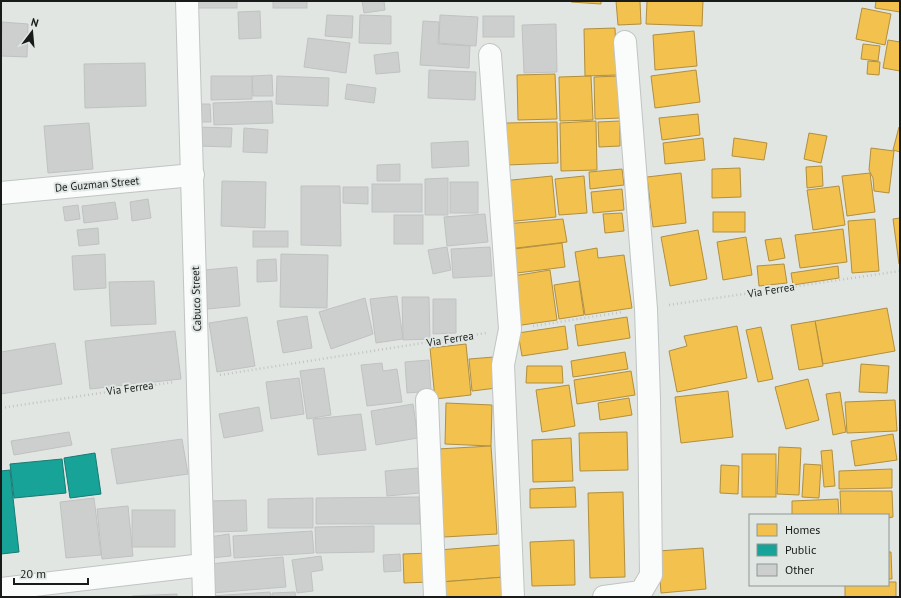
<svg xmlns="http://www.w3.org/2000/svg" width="901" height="598" font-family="'PT Sans',sans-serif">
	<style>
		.homes { fill: #f2c14e; stroke: #b18f3e }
		.public { fill: #17a398; stroke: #187a72 }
		.building { fill: #cdcfce; stroke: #c0c2c1 }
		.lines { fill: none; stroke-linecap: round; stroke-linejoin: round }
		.street-casing { stroke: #c0c4c2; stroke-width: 24 }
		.path { stroke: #c2c4c3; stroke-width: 2.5; stroke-dasharray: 1 3; stroke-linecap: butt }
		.street { stroke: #fafbfb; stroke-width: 22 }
		.labels { text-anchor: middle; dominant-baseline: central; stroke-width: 4; stroke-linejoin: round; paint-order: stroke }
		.street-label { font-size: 11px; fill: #191b1a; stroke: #e0e7e3 }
	</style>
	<rect width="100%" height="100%" fill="#e1e6e3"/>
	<!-- homes -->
	<g class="homes">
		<path d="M 571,1 L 601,1 L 601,4 L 571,2 Z"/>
		<path d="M 616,1 L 640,1 L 641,24 L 618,25 Z"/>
		<path d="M 647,1 L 703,1 L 702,26 L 646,24 Z"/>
		<path d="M 876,1 L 900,1 L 900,12 L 875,8 Z"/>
		<path d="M 862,8 L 891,14 L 885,45 L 856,39 Z"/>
		<path d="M 615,28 L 617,75 L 585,76 L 584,29 Z"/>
		<path d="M 694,31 L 697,66 L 655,70 L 653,35 Z"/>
		<path d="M 888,40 L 900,42 L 900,71 L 883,68 Z"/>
		<path d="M 863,44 L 880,46 L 878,61 L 861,59 Z"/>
		<path d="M 868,61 L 880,62 L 879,75 L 867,74 Z"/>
		<path d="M 696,70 L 700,102 L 655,108 L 651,76 Z"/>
		<path d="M 555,74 L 557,119 L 518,120 L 517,75 Z"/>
		<path d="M 591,76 L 593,120 L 560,121 L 559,77 Z"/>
		<path d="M 620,76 L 622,118 L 595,119 L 594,77 Z"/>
		<path d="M 698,114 L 700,135 L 662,140 L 659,118 Z"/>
		<path d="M 596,121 L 597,170 L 561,171 L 560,123 Z"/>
		<path d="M 620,121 L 620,146 L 599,147 L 598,122 Z"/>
		<path d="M 557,122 L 558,163 L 507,165 L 506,123 Z"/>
		<path d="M 899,127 L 900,127 L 900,152 L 893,150 Z"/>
		<path d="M 809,133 L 827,136 L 821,163 L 804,159 Z"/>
		<path d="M 703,138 L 705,160 L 665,164 L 663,143 Z"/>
		<path d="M 734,138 L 767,143 L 764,160 L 732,156 Z"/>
		<path d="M 871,148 L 894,151 L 889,193 L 874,191 L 873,178 L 869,170 Z"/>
		<path d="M 822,166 L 823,186 L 807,188 L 806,167 Z"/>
		<path d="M 740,168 L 741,197 L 712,198 L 712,169 Z"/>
		<path d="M 622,169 L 624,185 L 590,189 L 589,172 Z"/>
		<path d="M 681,173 L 686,223 L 653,227 L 647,177 Z"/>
		<path d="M 870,173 L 875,212 L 847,216 L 842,176 Z"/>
		<path d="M 552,176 L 556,217 L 506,222 L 502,181 Z"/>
		<path d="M 584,176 L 587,213 L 559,215 L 555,179 Z"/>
		<path d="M 839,186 L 845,225 L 813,230 L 807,190 Z"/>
		<path d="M 622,189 L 624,210 L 593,213 L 591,192 Z"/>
		<rect x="713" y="212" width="32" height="20"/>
		<path d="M 622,213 L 624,231 L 605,233 L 603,214 Z"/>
		<path d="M 900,218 L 900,264 L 899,264 L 893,219 Z"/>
		<path d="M 563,219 L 567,242 L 508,249 L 505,224 Z"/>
		<path d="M 875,219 L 879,271 L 852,273 L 848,221 Z"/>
		<path d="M 843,229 L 847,262 L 800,268 L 795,235 Z"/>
		<path d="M 698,230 L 707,279 L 670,286 L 661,237 Z"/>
		<path d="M 746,237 L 752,275 L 723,280 L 717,242 Z"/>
		<path d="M 781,238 L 785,258 L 769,261 L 765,240 Z"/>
		<path d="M 562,243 L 565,267 L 509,274 L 506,250 Z"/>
		<path d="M 597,248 L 598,258 L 624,255 L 632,308 L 585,315 L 575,252 Z"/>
		<path d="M 784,264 L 787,283 L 759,286 L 757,266 Z"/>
		<path d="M 838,266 L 839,278 L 793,285 L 791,273 Z"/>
		<path d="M 550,270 L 557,320 L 515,326 L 507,277 Z"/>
		<path d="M 579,281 L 584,315 L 559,319 L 554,285 Z"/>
		<path d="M 887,308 L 895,351 L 823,364 L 815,321 Z"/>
		<path d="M 627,317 L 630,338 L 578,346 L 575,325 Z"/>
		<path d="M 815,321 L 823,366 L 799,370 L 791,325 Z"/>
		<path d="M 565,326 L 568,349 L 522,356 L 518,333 Z"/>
		<path d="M 737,326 L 747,378 L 677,392 L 669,351 L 687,346 L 684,336 Z"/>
		<path d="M 761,327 L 773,379 L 758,382 L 746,330 Z"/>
		<path d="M 466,344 L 471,395 L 435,399 L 430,348 Z"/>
		<path d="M 625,352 L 628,369 L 573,377 L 571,361 Z"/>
		<path d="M 494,357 L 497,388 L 472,391 L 469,359 Z"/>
		<path d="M 861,364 L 889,366 L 887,393 L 859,392 Z"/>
		<path d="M 527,366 L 562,366 L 563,383 L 526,383 Z"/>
		<path d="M 631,371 L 635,395 L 577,404 L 574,380 Z"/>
		<path d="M 808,379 L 819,420 L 786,429 L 775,387 Z"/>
		<path d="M 569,385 L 575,426 L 542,432 L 536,390 Z"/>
		<path d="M 728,391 L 733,437 L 681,443 L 675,397 Z"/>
		<path d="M 840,392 L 846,432 L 833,435 L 826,394 Z"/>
		<path d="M 629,398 L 632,415 L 600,420 L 598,403 Z"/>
		<path d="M 895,400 L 897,431 L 847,433 L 845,402 Z"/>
		<path d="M 446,403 L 492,405 L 491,446 L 445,444 Z"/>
		<path d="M 627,432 L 628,470 L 580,471 L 579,433 Z"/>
		<path d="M 893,434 L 897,460 L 855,466 L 851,441 Z"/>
		<path d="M 571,438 L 573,481 L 533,482 L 532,440 Z"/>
		<path d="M 491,446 L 497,534 L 444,537 L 438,449 Z"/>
		<path d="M 779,447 L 801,448 L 799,495 L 777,494 Z"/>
		<path d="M 832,450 L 835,486 L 824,487 L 821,451 Z"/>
		<rect x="742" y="454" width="34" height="43"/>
		<path d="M 804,464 L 821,465 L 819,498 L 802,497 Z"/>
		<path d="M 721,465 L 739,466 L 738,494 L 720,493 Z"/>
		<path d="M 892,469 L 892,488 L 839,489 L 839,471 Z"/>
		<path d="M 575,487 L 576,507 L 530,508 L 530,489 Z"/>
		<path d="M 840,491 L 892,491 L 893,517 L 888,518 L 888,515 L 841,515 Z"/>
		<path d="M 623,492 L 625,577 L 590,578 L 588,493 Z"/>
		<path d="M 838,499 L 839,515 L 792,515 L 792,501 Z"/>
		<path d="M 574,540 L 575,585 L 532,586 L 530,542 Z"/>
		<path d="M 501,545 L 504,577 L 441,582 L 439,550 Z"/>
		<path d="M 703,548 L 706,589 L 661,593 L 658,551 Z"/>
		<path d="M 888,552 L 891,552 L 892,579 L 888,579 Z"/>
		<path d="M 430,553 L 430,582 L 404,583 L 403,554 Z"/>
		<path d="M 504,577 L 505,597 L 442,597 L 441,582 Z"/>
		<path d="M 888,582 L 896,582 L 896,597 L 845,597 L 845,585 L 888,585 Z"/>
	</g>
	<!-- public -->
	<g class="public">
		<path d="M 95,453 L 101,494 L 70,498 L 64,458 Z"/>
		<path d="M 62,459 L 66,493 L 14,498 L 10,464 Z"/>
		<path d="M 10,470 L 19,552 L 1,554 L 1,471 Z"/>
	</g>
	<!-- building -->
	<g class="building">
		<rect x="195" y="1" width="42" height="7"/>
		<rect x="273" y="1" width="34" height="7"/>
		<path d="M 362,1 L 384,1 L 385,10 L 364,13 Z"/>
		<path d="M 260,11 L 261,38 L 239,39 L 238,12 Z"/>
		<path d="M 327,15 L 353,16 L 352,38 L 325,36 Z"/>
		<path d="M 360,15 L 391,16 L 391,44 L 359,43 Z"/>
		<path d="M 440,15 L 478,17 L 476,46 L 439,43 Z"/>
		<rect x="483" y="16" width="31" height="21"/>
		<path d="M 423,21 L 439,22 L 438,44 L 470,46 L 469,68 L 420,65 Z"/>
		<path d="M 2,22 L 28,24 L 27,57 L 1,56 Z"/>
		<path d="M 556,24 L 557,72 L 524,73 L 522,25 Z"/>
		<path d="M 308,38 L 350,43 L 346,73 L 304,67 Z"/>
		<path d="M 398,52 L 400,72 L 376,74 L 374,55 Z"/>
		<path d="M 145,63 L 146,106 L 85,108 L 84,64 Z"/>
		<path d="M 429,70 L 476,72 L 475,100 L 428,98 Z"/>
		<path d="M 272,75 L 273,96 L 253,96 L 252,76 Z"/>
		<path d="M 211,76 L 252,76 L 252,99 L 211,100 Z"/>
		<path d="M 277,76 L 329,78 L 328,106 L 276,104 Z"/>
		<path d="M 347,84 L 376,88 L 374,103 L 345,99 Z"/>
		<path d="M 272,101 L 273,123 L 214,125 L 213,103 Z"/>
		<path d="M 197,104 L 210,104 L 211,122 L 197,122 Z"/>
		<path d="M 89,123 L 93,169 L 48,173 L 44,126 Z"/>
		<path d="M 197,127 L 232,128 L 231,147 L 197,146 Z"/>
		<path d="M 244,128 L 268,130 L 267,153 L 243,152 Z"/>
		<path d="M 468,141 L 469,166 L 432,168 L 431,143 Z"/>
		<path d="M 400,164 L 400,181 L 377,181 L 377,165 Z"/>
		<path d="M 448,178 L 448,215 L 425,215 L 425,179 Z"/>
		<path d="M 222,181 L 266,182 L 265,228 L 221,226 Z"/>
		<rect x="450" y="182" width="28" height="31"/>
		<rect x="372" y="184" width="50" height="28"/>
		<path d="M 301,186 L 340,186 L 341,246 L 301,245 Z"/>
		<path d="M 343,187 L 368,187 L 368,204 L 343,203 Z"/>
		<path d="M 148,199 L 151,218 L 132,221 L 130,202 Z"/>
		<path d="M 115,202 L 118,219 L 84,223 L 82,206 Z"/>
		<path d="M 78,205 L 80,219 L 65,221 L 63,207 Z"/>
		<path d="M 485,214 L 488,242 L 447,246 L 444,217 Z"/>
		<rect x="394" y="215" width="29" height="29"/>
		<path d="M 98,228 L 99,244 L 79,246 L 77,230 Z"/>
		<rect x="253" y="231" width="35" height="16"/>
		<path d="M 447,247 L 451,270 L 433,274 L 428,250 Z"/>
		<path d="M 490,247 L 492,276 L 453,278 L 451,249 Z"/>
		<path d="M 105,254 L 106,288 L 74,290 L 72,256 Z"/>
		<path d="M 281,254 L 328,255 L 327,308 L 280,307 Z"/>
		<path d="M 276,259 L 277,281 L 257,282 L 257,260 Z"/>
		<path d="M 237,267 L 240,306 L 207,309 L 204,270 Z"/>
		<path d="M 154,281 L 156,324 L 111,326 L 109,282 Z"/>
		<path d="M 397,296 L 403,339 L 376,343 L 370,299 Z"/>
		<path d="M 402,297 L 429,297 L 430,339 L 403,340 Z"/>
		<path d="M 365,298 L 373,334 L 331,349 L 319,312 Z"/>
		<path d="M 433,299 L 456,299 L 456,333 L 433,334 Z"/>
		<path d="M 307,316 L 312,348 L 283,353 L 277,321 Z"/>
		<path d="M 247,317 L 255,366 L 217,372 L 209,323 Z"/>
		<path d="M 175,331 L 181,379 L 90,389 L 85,341 Z"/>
		<path d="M 55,343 L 62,384 L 1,394 L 1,352 Z"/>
		<path d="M 429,360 L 431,391 L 407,393 L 405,362 Z"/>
		<path d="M 382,363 L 383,371 L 397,369 L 402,402 L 367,406 L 361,365 Z"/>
		<path d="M 324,368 L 331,415 L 307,419 L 300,371 Z"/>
		<path d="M 299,378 L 304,414 L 271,419 L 266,382 Z"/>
		<path d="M 413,404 L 418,438 L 376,445 L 371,411 Z"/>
		<path d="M 259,407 L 263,431 L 224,438 L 219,414 Z"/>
		<path d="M 361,414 L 366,450 L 318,455 L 313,419 Z"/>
		<path d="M 69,432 L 72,445 L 14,455 L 11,441 Z"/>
		<path d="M 182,439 L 188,474 L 117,484 L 111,449 Z"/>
		<path d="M 418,468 L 420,493 L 387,496 L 385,471 Z"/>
		<path d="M 419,497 L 420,524 L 316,524 L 316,498 Z"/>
		<path d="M 94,498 L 101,555 L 66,558 L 60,502 Z"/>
		<path d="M 313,498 L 313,528 L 268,528 L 268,499 Z"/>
		<path d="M 246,500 L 247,531 L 211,532 L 210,501 Z"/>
		<path d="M 128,506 L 133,556 L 102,559 L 97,509 Z"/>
		<rect x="132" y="510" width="43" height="37"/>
		<path d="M 374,526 L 374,552 L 316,553 L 315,527 Z"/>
		<path d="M 312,531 L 314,553 L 234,558 L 233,536 Z"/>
		<path d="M 229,534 L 231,556 L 211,558 L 209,537 Z"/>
		<path d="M 400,554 L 401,571 L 384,572 L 383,555 Z"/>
		<path d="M 321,556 L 323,570 L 311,572 L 313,591 L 297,593 L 292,560 Z"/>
		<path d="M 283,557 L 286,587 L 212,593 L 209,564 Z"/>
		<path d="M 270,592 L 271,597 L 211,597 L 211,596 Z"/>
		<path d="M 295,592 L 296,597 L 272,597 L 272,593 Z"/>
		<path d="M 177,594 L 177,597 L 132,597 L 132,596 Z"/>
	</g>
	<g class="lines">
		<!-- street casing -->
		<g class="street-casing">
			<g id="street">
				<path d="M 187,1 L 204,597"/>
				<path d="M 490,55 L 510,329 L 503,365 L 513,597"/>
				<path d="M 1,193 L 193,175"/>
				<path d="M 427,400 L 435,597"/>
				<path d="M 1,589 L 203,565"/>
				<path d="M 604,597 L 641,592 L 651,575 L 649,399 L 646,309 L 625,42"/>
			</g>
		</g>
		<!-- path -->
		<g class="path">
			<path d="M 669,305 L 900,271"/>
			<path d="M 533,326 L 623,312"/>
			<path d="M 220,375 L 486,333"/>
			<path d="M 1,408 L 174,382"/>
		</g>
		<!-- street -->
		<use href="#street" class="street"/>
	</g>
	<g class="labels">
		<!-- street labels -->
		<g class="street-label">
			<text transform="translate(97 184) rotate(-5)">De Guzman Street</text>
			<text transform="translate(771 290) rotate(-9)">Via Ferrea</text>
			<text transform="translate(196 299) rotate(-92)">Cabuco Street</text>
			<text transform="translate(450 339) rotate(-9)">Via Ferrea</text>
			<text transform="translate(130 388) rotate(-8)">Via Ferrea</text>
		</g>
	</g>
	<!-- border -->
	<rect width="901" height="598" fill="none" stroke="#191b1a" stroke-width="4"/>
	<!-- legend -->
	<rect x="749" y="514" width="140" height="72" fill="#e0e7e3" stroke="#909593"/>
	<rect x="757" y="524" width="20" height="12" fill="#f2c14e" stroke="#909593"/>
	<text x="785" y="534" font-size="12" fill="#191b1a">Homes</text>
	<rect x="757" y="544" width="20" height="12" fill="#17a398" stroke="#909593"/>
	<text x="785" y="554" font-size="12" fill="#191b1a">Public</text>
	<rect x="757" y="564" width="20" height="12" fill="#cdcfce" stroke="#909593"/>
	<text x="785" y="574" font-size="12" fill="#191b1a">Other</text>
	<!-- north arrow -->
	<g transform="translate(32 32) rotate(16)" stroke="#e0e7e3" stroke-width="3" paint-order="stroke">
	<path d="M0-3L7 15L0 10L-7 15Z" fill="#191b1a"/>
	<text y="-6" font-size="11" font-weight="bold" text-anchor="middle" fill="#191b1a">N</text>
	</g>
	<!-- scale -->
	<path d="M14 578v6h74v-6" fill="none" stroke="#191b1a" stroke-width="2"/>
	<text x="20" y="578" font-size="12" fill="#191b1a" stroke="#e0e7e3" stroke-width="3" paint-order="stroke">20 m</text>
</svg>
